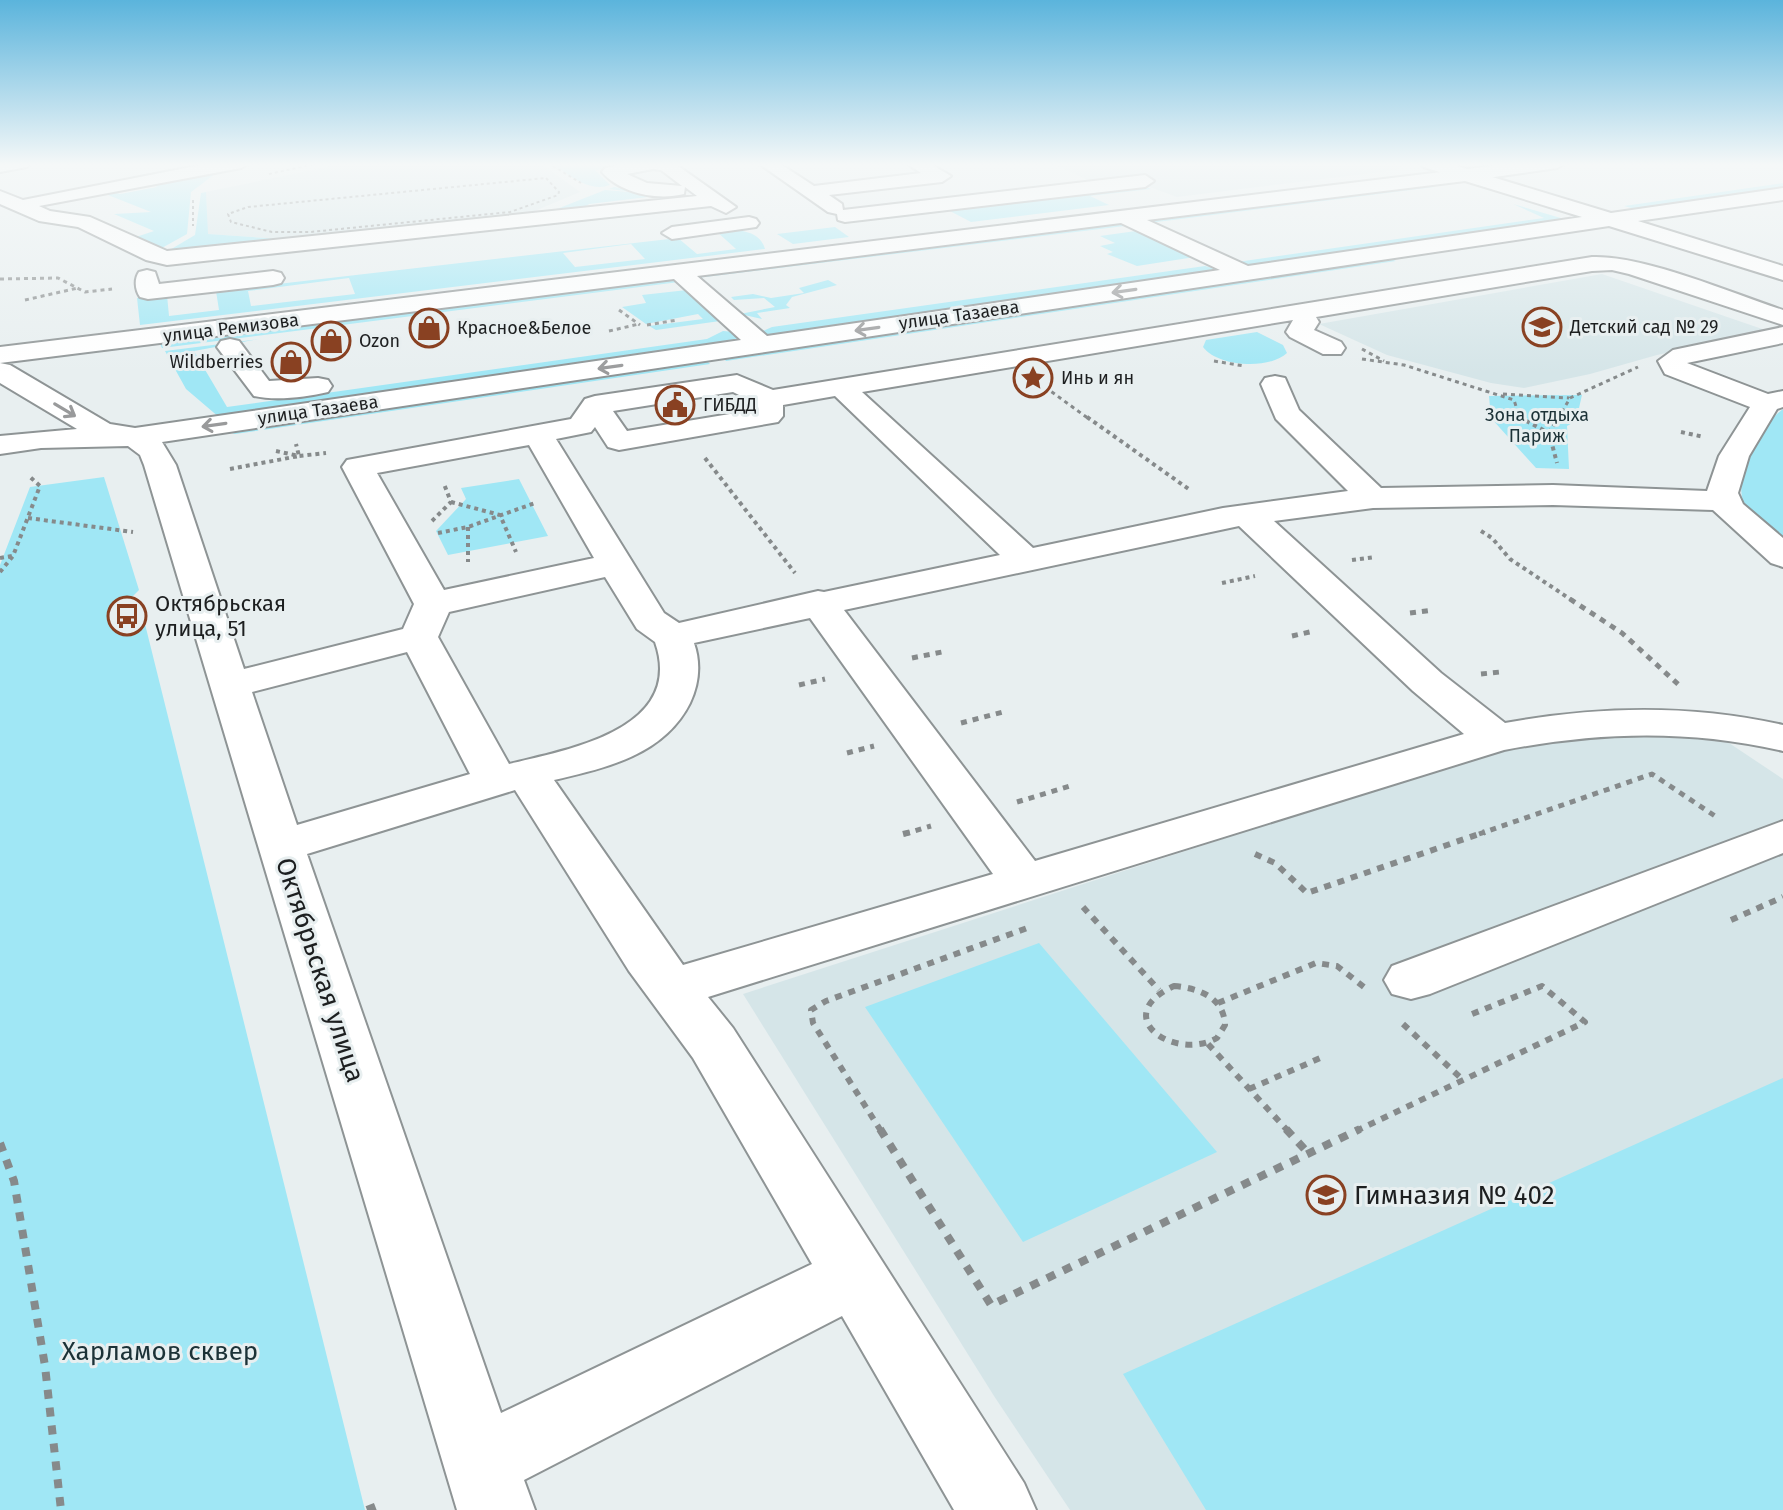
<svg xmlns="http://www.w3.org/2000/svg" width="1783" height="1510" font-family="'Fira Sans',sans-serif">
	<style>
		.built { fill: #d5e5e8 }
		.green { fill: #a0e7f5; fill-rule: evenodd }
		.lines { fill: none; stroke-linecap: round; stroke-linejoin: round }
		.minor-casing { stroke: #8e9495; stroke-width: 4 }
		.major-casing { stroke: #8e9495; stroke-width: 4 }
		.path-far5 { stroke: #868a8b; stroke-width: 2; stroke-dasharray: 3 3; stroke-linecap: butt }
		.path-far4 { stroke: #868a8b; stroke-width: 3; stroke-dasharray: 4 4; stroke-linecap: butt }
		.path-far3 { stroke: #868a8b; stroke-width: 4; stroke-dasharray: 4 4; stroke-linecap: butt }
		.path-far2 { stroke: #868a8b; stroke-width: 5; stroke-dasharray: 6 6; stroke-linecap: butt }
		.path-far1 { stroke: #868a8b; stroke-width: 6; stroke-dasharray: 7 7; stroke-linecap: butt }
		.path { stroke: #868a8b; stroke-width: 8; stroke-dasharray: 9 9; stroke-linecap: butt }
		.minor { fill: #fff; fill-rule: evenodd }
		.major { fill: #fff; fill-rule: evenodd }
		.oneway { stroke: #999a9b }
		.labels { text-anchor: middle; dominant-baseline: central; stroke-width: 6; stroke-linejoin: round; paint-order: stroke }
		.far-street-label { font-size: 18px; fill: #1d1f20; stroke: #e8eff0 }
		.far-poi-label { font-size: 18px; fill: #1d1f20; stroke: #e8eff0; text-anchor: start }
		.far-park-label { font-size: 18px; fill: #1c3237; stroke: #e8eff0 }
		.poi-label { font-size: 22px; fill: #1d1f20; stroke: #e8eff0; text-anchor: start }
		.near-street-label { font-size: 26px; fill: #1d1f20; stroke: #e8eff0 }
		.near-poi-label { font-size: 26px; fill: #1d1f20; stroke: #e8eff0; text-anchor: start }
		.near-park-label { font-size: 26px; fill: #1c3237; stroke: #e8eff0 }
	</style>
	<rect width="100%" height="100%" fill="#e8eff0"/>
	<!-- built -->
	<g class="built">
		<path d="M 346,163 L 540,163 L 580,192 L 525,215 L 296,240 L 207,234 L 206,192 Z"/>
		<path d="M 1051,163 L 1405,163 L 1397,170 L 1177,197 L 1139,183 L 1103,187 Z"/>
		<path d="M 1602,274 L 1768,331 L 1657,355 L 1590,374 L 1524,388 L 1491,383 L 1387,355 L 1319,324 Z"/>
		<path d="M 1600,733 L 1720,737 L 1783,779 L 1783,1510 L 1070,1510 L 994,1396 L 743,994 L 1498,750 Z"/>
	</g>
	<!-- green -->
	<g class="green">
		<path d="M 551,163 L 612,163 L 626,166 L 595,170 L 610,185 C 589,193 568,174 551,163 Z"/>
		<path d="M 223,168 L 191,192 L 187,234 L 160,249 L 136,237 L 154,231 L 114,214 L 151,212 L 103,193 L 110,191 L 120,194 L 157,187 L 154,184 Z"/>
		<path d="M 1425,183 L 1435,187 L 1149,223 L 1145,218 Z"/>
		<path d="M 1783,183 L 1783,189 L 1638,210 L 1624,206 Z"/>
		<path d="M 1140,184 L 1151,189 L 1090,196 L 1109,205 L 971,222 L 948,210 Z"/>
		<path d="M 614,187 L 679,198 L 664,196 L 678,199 L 661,200 L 656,196 L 589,204 L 577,214 L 534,218 L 605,190 L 641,193 L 609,189 Z"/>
		<path d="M 206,192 L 208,234 L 296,240 L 173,254 L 168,251 L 195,235 L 201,193 Z"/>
		<path d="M 1513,204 L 1571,221 L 1249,269 L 1237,262 L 1544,218 Z"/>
		<path d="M 1119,222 L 1133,225 L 697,278 L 697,274 Z"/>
		<path d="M 835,227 L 849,237 L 793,244 L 777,234 Z"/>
		<path d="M 727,230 C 743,230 760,232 765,249 L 140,325 L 137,298 L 167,295 L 169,316 L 219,310 L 216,291 L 678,238 L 697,254 L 736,249 L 716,231 ZM 631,244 L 645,259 L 575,267 L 563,253 ZM 349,278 L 355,294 L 251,306 L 248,291 Z"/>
		<path d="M 1143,230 L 1195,257 L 1137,266 L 1107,254 L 1113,252 L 1100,246 L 1115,243 L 1100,236 Z"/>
		<path d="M 1385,257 L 1396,261 L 726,361 L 722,357 Z"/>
		<path d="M 1205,266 L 1226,272 L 768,336 L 761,332 L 772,327 Z"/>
		<path d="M 665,278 L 679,282 L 162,348 L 158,340 L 211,337 L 307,322 L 316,324 L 392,315 L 395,311 L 416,312 L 511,300 L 527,295 L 533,298 Z"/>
		<path d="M 828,280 L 837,285 L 792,297 L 786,305 L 790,308 L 757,313 L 762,319 L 740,314 L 775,307 L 764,298 L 734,300 L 731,297 L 753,294 L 771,298 L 804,293 L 799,288 Z"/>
		<path d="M 687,290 L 720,321 L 656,330 L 649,326 L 703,319 L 698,314 L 646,324 L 622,307 L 646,303 L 642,295 Z"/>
		<path d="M 723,331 L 735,332 L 741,339 L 220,418 L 186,389 L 165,351 L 259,339 L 194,351 L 227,407 L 707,339 Z"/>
		<path d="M 1257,332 L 1283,345 L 1287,353 C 1269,370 1218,367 1203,347 L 1206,340 Z"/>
		<path d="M 706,360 L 710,364 L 235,434 L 225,431 Z"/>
		<path d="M 1582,395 L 1576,421 L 1567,426 L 1569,469 L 1536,468 L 1491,418 L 1489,396 Z"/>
		<path d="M 1783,409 L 1783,545 C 1770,532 1753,520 1744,503 C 1732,478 1762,424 1783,409 Z"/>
		<path d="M 104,477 L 139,590 L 130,599 L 117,603 L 123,624 L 144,620 L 365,1510 L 0,1510 L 0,565 L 30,487 Z"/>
		<path d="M 519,479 L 548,536 L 448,555 L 436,531 L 466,499 L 461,488 Z"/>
		<path d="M 1039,943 L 1217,1152 L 1023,1242 L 865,1007 Z"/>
		<path d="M 1783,1078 L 1783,1510 L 1206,1510 L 1123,1374 Z"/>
	</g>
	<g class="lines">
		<!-- minor casing -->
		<g class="minor-casing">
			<g id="minor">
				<path d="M 0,163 L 30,163 L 27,167 L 0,172 Z"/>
				<path d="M 211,163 L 250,163 L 241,168 L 39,206 L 50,211 L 90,217 L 167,251 L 697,196 L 685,187 L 684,194 C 657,201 620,193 602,172 L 605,168 L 629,163 L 674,163 L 736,207 L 726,213 L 711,206 L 167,265 L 146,260 L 78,227 L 39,221 L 0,204 L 0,191 L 23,200 ZM 653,169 L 661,170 L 682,186 L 647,183 L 627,174 Z"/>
				<path d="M 758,163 L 779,163 L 814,186 L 921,173 L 906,163 L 929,163 L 951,176 L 942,182 L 829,195 L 842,204 L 843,210 L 1145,175 L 1154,181 L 1145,187 L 845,222 L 838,220 L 837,214 L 828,212 Z"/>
				<path d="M 1466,169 L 1611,213 L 1783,188 L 1783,200 L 1638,221 L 1783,266 L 1783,280 L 1609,226 L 162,442 L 176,465 L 244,669 L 403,629 L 414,604 L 342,467 L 347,460 L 571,419 L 585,399 L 595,396 L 737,375 L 773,390 L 1592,257 C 1644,255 1731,293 1783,310 L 1783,325 L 1629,274 L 1612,270 L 1592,271 L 1316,317 L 1319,322 L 1314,330 L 1341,342 L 1345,348 L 1341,354 L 1323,354 L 1290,337 L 1286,332 L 1293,320 L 862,392 L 1033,548 L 1223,508 L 1348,491 L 1276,419 L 1261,384 L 1265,378 L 1275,376 L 1285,378 L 1299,410 L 1381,488 L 1553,485 L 1707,491 L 1719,456 L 1750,407 L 1665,374 L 1658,361 L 1673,350 L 1783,327 L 1783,343 L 1687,363 L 1768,394 L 1783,391 L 1783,407 L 1777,409 L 1749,456 L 1738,493 L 1743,504 L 1783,538 L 1783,567 L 1771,563 L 1713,510 L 1553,505 L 1373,508 L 1274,521 L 1441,673 L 1505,723 C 1598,706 1690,704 1783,725 L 1783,751 C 1689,729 1598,732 1504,750 L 708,997 L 733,1028 L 1024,1483 L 1036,1510 L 954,1510 L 842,1316 L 524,1480 L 535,1510 L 457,1510 L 144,465 L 140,455 L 128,446 L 41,448 L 0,454 L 0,436 L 77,429 L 0,383 L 0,347 ZM 1465,181 L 1582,217 L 1248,266 L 1147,220 ZM 1121,223 L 1220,270 L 767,336 L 697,276 ZM 674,279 L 741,340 L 135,428 L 110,424 L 10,365 L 0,363 ZM 733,392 L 755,403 L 754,410 L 627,431 L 613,411 ZM 835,396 L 1000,555 L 824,592 L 818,591 L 679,623 L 664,613 L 556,439 L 591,432 L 595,427 L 608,447 L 619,450 L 778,422 L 783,416 L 783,405 ZM 529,445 L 594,558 L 444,590 L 377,473 ZM 1239,526 L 1413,691 L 1464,734 L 1035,861 L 844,610 ZM 605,577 L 637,629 L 655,642 C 686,730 566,750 509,764 L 438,637 L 449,612 ZM 810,618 L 993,874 L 683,965 L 554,780 C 606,768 664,755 690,703 C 699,684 701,663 694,643 ZM 407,652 L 470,774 L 297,825 L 252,692 ZM 515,790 L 629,971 L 693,1058 L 812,1264 L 501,1413 L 307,854 Z"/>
				<path d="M 749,217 L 756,219 L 759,223 L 756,227 L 672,239 L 662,233 L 672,227 Z"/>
				<path d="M 147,270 L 155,272 L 159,284 L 273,271 L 281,273 L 284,278 L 281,283 L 273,285 L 148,299 L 140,297 C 135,290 134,279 139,272 Z"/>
				<path d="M 230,339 L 239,341 L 269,381 L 318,378 L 328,380 L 332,386 L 328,392 C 306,397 276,401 254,396 L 217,347 L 221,341 Z"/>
				<path d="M 1783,821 L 1783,853 L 1430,994 L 1411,999 L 1392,994 L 1384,980 L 1392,966 Z"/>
			</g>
		</g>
		<!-- major casing -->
		<g class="major-casing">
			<path id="major" d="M 1421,163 L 1448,163 L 1467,169 L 1515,163 L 1566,163 L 1557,168 L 1466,181 L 1424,167 Z"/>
		</g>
		<!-- path-far5 -->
		<g class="path-far5">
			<path d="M 548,163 L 581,183"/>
			<path d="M 269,174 L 319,163"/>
			<path d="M 546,178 L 559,192 L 558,195 L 510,212 L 310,232 L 272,232 L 231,222 L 228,214 L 248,207 Z"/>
			<path d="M 193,200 L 193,226"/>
		</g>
		<!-- path-far4 -->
		<g class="path-far4">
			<path d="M 0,279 L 58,278 L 85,292 L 112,289"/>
			<path d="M 25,300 L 78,288"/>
			<path d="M 619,310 L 640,325"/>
			<path d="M 647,325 L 677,320"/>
			<path d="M 609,331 L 639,324"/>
			<path d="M 1362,349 L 1384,361"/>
			<path d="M 1362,359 L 1404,365 L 1514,400 L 1520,419"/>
			<path d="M 1214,361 L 1244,366"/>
			<path d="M 1045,387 L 1089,419"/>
			<path d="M 1503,394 L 1569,398"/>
			<path d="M 1558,419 L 1570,398 L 1638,367"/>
		</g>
		<!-- path-far3 -->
		<g class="path-far3">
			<path d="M 1087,417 L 1190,490"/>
			<path d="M 1519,417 L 1549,433 L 1557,463"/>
			<path d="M 1681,432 L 1704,437"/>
			<path d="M 1549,433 L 1559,417"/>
			<path d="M 276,451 L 299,456 L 326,453"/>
			<path d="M 705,458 L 795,573"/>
			<path d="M 230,469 L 299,456 L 296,444"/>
			<path d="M 451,502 L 500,515 L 516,552"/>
			<path d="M 28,518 L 133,532"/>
			<path d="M 432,521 L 451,502 L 444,484"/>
			<path d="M 468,527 L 468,562"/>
			<path d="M 1481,531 L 1492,538 L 1510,559 L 1573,601"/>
			<path d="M 438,533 L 468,527 L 535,503"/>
			<path d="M 0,558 L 12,556"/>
			<path d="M 1352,560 L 1375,557"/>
			<path d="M 0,572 L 13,556 L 40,486 L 29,476"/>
			<path d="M 1222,583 L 1255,576"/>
		</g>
		<!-- path-far2 -->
		<g class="path-far2">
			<path d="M 1570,599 L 1622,633 L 1680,686"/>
			<path d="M 1410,613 L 1433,610"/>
			<path d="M 1292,636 L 1314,631"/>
			<path d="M 912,658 L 947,651"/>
			<path d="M 1481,674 L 1500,672"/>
			<path d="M 799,685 L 825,679"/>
			<path d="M 961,723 L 1003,712"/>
			<path d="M 847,753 L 874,746"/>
			<path d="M 1017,802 L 1070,786"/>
			<path d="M 904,834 L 931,826"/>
			<path d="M 1479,834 L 1652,774 L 1718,818"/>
		</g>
		<!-- path-far1 -->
		<g class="path-far1">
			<path d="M 903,834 L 911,832"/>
			<path d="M 1255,854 L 1275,863 L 1307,893 L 1485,832"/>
			<path d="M 1083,907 L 1159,990"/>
			<path d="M 1731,920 L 1783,897"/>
			<path d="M 1174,986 C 1198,988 1224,997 1225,1025 L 1217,1038 C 1174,1062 1108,1016 1174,986 Z"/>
			<path d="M 1218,1003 L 1316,963 L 1337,966 L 1364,987"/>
			<path d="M 1403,1024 L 1463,1080"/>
			<path d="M 1208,1044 L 1288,1131"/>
			<path d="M 1249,1089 L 1325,1056"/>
			<path d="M 881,1131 L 813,1023 L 811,1010 L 826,1001 L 1030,927"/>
			<path d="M 1356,1131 L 1585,1022 L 1542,986 L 1472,1014"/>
		</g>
		<!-- path -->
		<g class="path">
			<path d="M 880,1129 L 991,1305 L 1360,1129"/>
			<path d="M 1286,1129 L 1309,1154"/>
			<path d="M 0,1143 L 14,1181 L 45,1366 L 61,1510"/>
			<path d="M 367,1510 L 380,1505"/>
		</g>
		<!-- minor -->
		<use href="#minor" class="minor"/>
		<!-- major -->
		<use href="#major" class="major"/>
	</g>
	<!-- one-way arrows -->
	<defs><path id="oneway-shaft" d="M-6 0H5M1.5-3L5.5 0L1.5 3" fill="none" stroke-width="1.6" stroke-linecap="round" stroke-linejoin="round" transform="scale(2)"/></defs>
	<g class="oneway">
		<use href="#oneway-shaft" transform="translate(1124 291) rotate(172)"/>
		<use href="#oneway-shaft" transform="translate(867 329) rotate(172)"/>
		<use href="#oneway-shaft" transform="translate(610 367) rotate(172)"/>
		<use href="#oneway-shaft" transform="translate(65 410) rotate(31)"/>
		<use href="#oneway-shaft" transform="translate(214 425) rotate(172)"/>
	</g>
	<!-- sky -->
	<linearGradient id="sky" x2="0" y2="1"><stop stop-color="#5bb4dc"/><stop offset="0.44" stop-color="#f5f8f8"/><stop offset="1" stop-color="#f5f8f8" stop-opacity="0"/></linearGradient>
	<rect width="1783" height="374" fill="url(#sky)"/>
	<!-- icons -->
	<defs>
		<g id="school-ring" transform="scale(2)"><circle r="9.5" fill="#e8eff0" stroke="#894122" stroke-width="1.5"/><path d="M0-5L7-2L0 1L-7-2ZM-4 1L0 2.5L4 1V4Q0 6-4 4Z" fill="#894122"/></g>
		<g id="shop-ring" transform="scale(2)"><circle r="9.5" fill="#e8eff0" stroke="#894122" stroke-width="1.5"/><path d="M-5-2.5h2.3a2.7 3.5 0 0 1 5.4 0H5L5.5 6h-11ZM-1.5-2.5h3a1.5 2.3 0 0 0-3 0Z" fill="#894122"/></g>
		<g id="sight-ring" transform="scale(2)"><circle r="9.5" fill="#e8eff0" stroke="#894122" stroke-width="1.5"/><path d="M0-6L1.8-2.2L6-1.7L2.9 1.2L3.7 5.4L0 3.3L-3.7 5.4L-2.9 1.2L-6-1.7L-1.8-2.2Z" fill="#894122"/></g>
		<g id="civic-ring" transform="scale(2)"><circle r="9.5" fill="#e8eff0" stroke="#894122" stroke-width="1.5"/><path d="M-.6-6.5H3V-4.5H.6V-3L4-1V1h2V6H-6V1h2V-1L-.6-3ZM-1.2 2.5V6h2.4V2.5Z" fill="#894122"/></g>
		<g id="bus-ring" transform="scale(2)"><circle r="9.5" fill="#e8eff0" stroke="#894122" stroke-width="1.5"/><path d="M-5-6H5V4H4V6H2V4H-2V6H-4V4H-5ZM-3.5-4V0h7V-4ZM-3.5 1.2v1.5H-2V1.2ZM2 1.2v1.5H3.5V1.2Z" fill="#894122"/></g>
	</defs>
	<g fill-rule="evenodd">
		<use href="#school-ring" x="1542" y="327"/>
		<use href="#shop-ring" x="429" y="328"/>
		<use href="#shop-ring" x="331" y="341"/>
		<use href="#shop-ring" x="291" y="362"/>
		<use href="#sight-ring" x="1033" y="378"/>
		<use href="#civic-ring" x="675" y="405"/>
		<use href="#bus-ring" x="127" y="616"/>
		<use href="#school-ring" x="1326" y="1195"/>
	</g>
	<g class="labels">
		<!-- far-street labels -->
		<g class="far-street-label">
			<text transform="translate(959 315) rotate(-8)">улица Тазаева</text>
			<text transform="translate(231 328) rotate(-7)">улица Ремизова</text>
			<text transform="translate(318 410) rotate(-8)">улица Тазаева</text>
		</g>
		<!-- far-poi labels -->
		<g class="far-poi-label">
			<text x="1570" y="327">Детский сад № 29</text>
			<text x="457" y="328">Красное&amp;Белое</text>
			<text x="359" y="341">Ozon</text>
			<text x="263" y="362" text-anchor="end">Wildberries</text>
			<text x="1061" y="378">Инь и ян</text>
			<text x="703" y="405">ГИБДД</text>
		</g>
		<!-- far-park labels -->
		<g class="far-park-label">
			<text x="1537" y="415">Зона отдыха<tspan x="1537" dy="21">Париж</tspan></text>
		</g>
		<!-- poi labels -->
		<g class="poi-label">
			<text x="155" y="603">Октябрьская<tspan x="155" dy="25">улица, 51</tspan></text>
		</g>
		<!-- near-street labels -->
		<g class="near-street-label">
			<text transform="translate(320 970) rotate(72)">Октябрьская улица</text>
		</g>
		<!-- near-poi labels -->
		<g class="near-poi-label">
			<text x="1354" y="1195">Гимназия № 402</text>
		</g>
		<!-- near-park labels -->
		<g class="near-park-label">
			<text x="160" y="1351">Харламов сквер</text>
		</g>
	</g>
</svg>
